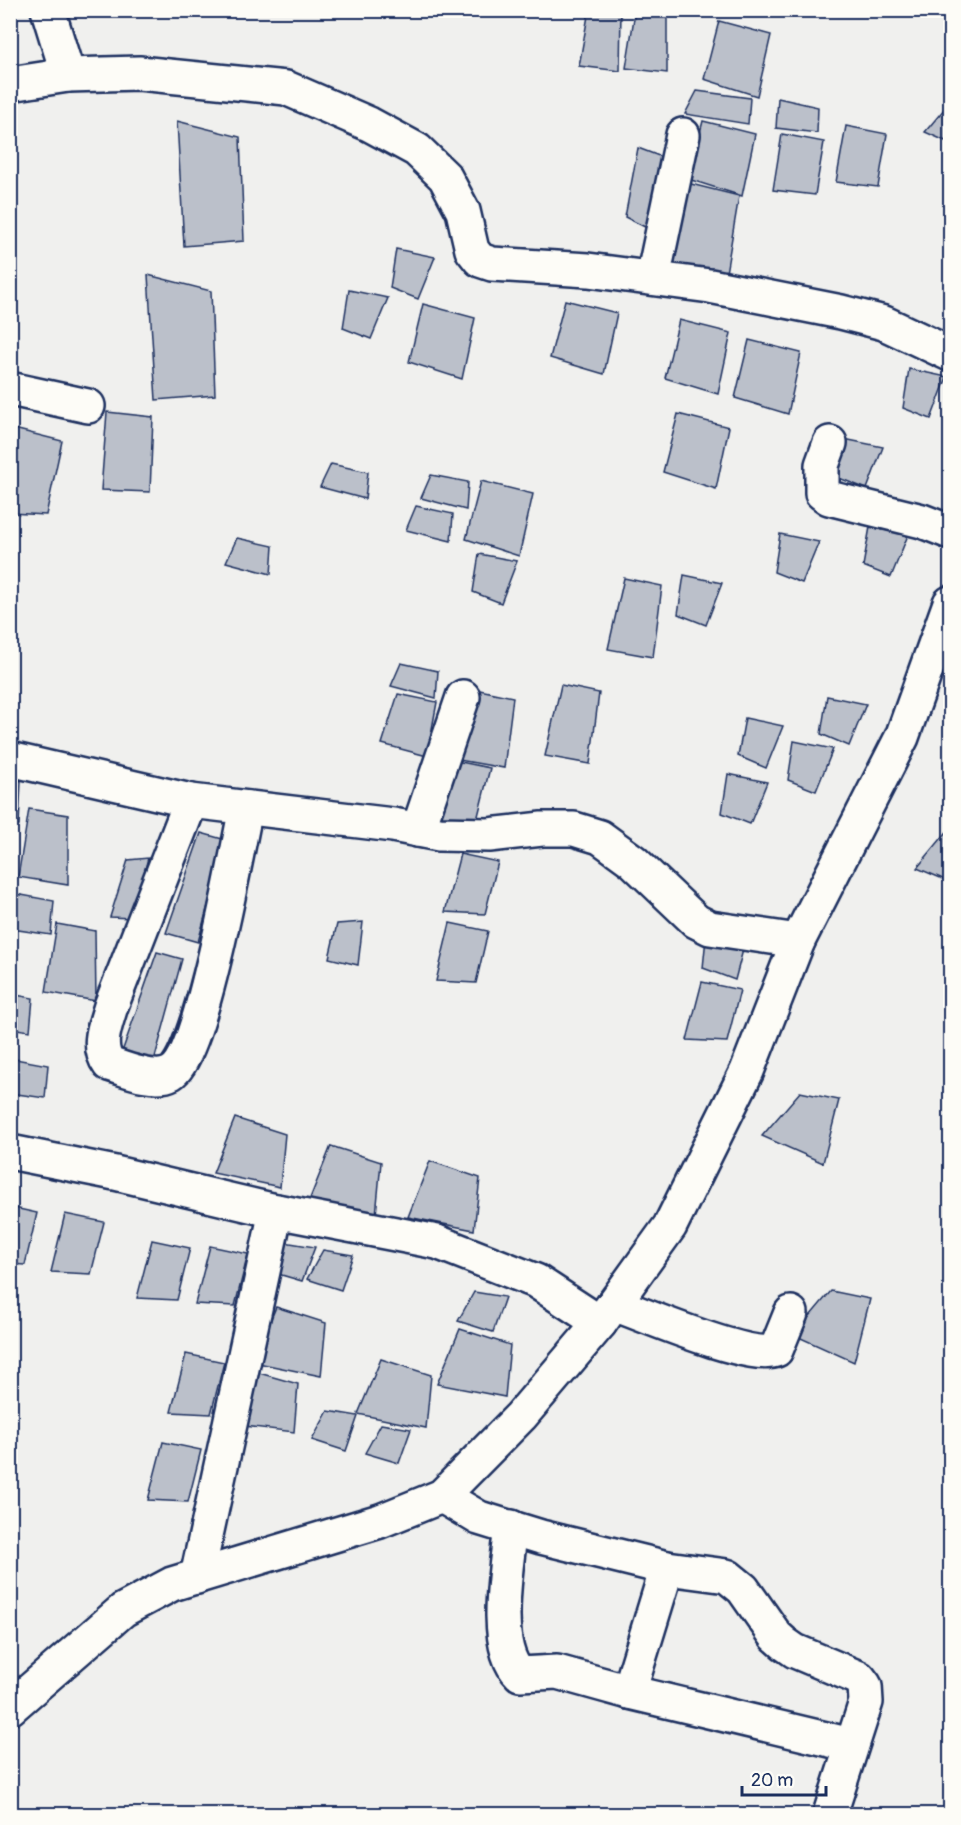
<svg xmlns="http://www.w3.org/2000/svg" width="961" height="1825" font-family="Pangolin,sans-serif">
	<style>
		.building { fill: #bbc0ca; stroke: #1b2f5e; stroke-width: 1.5 }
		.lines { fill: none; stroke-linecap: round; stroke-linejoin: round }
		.minor-casing { stroke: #1b2f5e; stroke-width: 38 }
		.minor { stroke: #fdfcf7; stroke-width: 33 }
	</style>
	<rect width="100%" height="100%" fill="#f0f0ee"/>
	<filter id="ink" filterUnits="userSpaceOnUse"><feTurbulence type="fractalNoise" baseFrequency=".0167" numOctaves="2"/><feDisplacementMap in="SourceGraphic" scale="12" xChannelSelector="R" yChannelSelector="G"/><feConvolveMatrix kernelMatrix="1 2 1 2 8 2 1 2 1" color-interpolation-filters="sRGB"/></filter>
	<g filter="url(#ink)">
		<!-- building -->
		<g class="building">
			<path d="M 589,10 L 621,10 L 620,71 L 579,66 Z"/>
			<path d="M 667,10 L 667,73 L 626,68 L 635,12 Z"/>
			<path d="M 719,21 L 771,35 L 757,96 L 704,79 Z"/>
			<path d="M 697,91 L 750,98 L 748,124 L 685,114 Z"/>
			<path d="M 778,98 L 818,107 L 817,133 L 776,128 Z"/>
			<path d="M 950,102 L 950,143 L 925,132 Z"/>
			<path d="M 177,121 L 240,137 L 244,241 L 184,246 Z"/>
			<path d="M 703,121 L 755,134 L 742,196 L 688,179 Z"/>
			<path d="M 846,126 L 887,134 L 878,187 L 836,182 Z"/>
			<path d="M 782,134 L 824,142 L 815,195 L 773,190 Z"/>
			<path d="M 638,148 L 667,159 L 657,233 L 625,217 Z"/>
			<path d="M 687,183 L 739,196 L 726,273 L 672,264 Z"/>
			<path d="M 396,249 L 435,257 L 418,299 L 390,288 Z"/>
			<path d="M 148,275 L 211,291 L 215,395 L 156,400 Z"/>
			<path d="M 349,290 L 388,298 L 371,339 L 343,328 Z"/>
			<path d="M 565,300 L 617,313 L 604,374 L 550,358 Z"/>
			<path d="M 423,304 L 475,318 L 462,379 L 409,362 Z"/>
			<path d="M 679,320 L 731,333 L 718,394 L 665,378 Z"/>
			<path d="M 749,340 L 801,353 L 788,414 L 735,398 Z"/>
			<path d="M 909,369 L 947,377 L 931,419 L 903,408 Z"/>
			<path d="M 107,412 L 153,417 L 150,492 L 101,490 Z"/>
			<path d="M 678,414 L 729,427 L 716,489 L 663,472 Z"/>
			<path d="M 10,428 L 62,441 L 46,515 L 10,513 Z"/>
			<path d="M 844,439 L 883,447 L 867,489 L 839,478 Z"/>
			<path d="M 331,464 L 368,472 L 365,499 L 320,487 Z"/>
			<path d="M 431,475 L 468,482 L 466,510 L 421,498 Z"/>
			<path d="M 481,481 L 533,494 L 519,556 L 466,539 Z"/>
			<path d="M 416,506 L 453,514 L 451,541 L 406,530 Z"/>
			<path d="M 870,527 L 908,535 L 891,577 L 863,566 Z"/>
			<path d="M 780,534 L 819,542 L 802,583 L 774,572 Z"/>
			<path d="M 237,538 L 273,546 L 271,574 L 226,562 Z"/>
			<path d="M 479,554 L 517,561 L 501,603 L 473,592 Z"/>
			<path d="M 684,575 L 722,583 L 706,625 L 678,614 Z"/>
			<path d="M 624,578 L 662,586 L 653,657 L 608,649 Z"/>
			<path d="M 401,663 L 438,671 L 436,698 L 391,686 Z"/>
			<path d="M 561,685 L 599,693 L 590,764 L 545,756 Z"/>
			<path d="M 475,689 L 513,697 L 504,768 L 459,760 Z"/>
			<path d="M 398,694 L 437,702 L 427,756 L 382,744 Z"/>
			<path d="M 827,696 L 866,704 L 849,746 L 821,734 Z"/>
			<path d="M 745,718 L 783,726 L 766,768 L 738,756 Z"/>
			<path d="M 794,741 L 833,749 L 816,791 L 788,780 Z"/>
			<path d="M 451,760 L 490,768 L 477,820 L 437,818 Z"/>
			<path d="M 728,774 L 767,782 L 750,824 L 722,813 Z"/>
			<path d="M 10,779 L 21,781 L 19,826 L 10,825 Z"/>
			<path d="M 29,809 L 68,815 L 68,885 L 18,877 Z"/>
			<path d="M 950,828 L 950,882 L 917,868 Z"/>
			<path d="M 201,833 L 226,840 L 198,942 L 166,933 Z"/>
			<path d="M 10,835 L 14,836 L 11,882 L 10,881 Z"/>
			<path d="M 460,854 L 498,862 L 485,914 L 445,912 Z"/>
			<path d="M 148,858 L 132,918 L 110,917 L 128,860 Z"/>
			<path d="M 16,894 L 54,901 L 51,935 L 12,929 Z"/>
			<path d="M 363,922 L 358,965 L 329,958 L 337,924 Z"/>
			<path d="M 450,923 L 488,931 L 476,983 L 436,981 Z"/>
			<path d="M 57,924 L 95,931 L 96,1001 L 46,992 Z"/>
			<path d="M 706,938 L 744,946 L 735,980 L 703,968 Z"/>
			<path d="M 157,952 L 182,959 L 154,1061 L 122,1052 Z"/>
			<path d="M 702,982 L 740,990 L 727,1042 L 687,1040 Z"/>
			<path d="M 10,994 L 33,998 L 30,1031 L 10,1028 Z"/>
			<path d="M 10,1058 L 48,1065 L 45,1098 L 10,1093 Z"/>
			<path d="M 800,1092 L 839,1100 L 823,1163 L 762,1136 Z"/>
			<path d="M 235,1118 L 285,1134 L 280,1187 L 213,1173 Z"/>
			<path d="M 331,1146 L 381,1162 L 376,1215 L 309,1201 Z"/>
			<path d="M 430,1161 L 480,1178 L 474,1230 L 408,1217 Z"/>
			<path d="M 10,1207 L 37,1213 L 25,1265 L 10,1264 Z"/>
			<path d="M 65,1214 L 104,1222 L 91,1274 L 51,1272 Z"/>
			<path d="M 152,1240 L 190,1248 L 177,1300 L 137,1298 Z"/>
			<path d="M 284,1242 L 315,1247 L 302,1281 L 268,1271 Z"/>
			<path d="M 210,1246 L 248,1254 L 235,1306 L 195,1304 Z"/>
			<path d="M 323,1250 L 353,1255 L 341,1290 L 307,1279 Z"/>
			<path d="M 831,1291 L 870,1299 L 854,1362 L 794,1335 Z"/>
			<path d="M 474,1292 L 505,1297 L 493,1332 L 458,1321 Z"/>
			<path d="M 276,1307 L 326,1323 L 321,1376 L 253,1362 Z"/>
			<path d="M 460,1329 L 510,1345 L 505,1397 L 437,1384 Z"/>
			<path d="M 186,1354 L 224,1362 L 211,1414 L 171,1412 Z"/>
			<path d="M 381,1359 L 431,1375 L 426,1428 L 358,1414 Z"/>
			<path d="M 259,1373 L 298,1384 L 294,1432 L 245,1426 Z"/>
			<path d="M 328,1411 L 358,1416 L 346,1451 L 312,1440 Z"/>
			<path d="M 381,1424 L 411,1429 L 399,1463 L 365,1453 Z"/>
			<path d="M 163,1442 L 201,1450 L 188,1502 L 148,1500 Z"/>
		</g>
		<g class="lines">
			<!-- minor casing -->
			<g class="minor-casing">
				<g id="minor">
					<path d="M 48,10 L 68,75 L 139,73 L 286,88 L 369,124 L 417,150 L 445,177 L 463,211 L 472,250 L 480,260 L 492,264 L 588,270 L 710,286 L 841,312 L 884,323 L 950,354"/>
					<path d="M 10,84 L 68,75"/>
					<path d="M 653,278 L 683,135"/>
					<path d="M 10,389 L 88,406"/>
					<path d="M 830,443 L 822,465 L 822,493 L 829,498 L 922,521 L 950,532"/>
					<path d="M 10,759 L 191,801 L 393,825 L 439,834 L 489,835 L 542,829 L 574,829 L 600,837 L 633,861 L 696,921 L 710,928 L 798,941"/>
					<path d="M 191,801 L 111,1006 C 105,1026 96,1046 109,1064 C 125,1069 155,1082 171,1073 C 201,1056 237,851 246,808"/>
					<path d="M 418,830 L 463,697"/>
					<path d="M 10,1152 L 115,1173 L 276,1211 L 437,1242 L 536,1281 L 600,1323"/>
					<path d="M 614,1304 C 644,1315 751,1361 776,1350 L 791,1313"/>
					<path d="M 442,1496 L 479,1518 L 541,1537 L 667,1568 L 727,1576 L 743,1589 L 776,1636 L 785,1644 L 795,1651 L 859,1678 L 865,1686 L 866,1702 L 830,1814"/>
					<path d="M 511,1527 C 507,1565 491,1646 520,1674 L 557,1672 L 629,1692 L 851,1745"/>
					<path d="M 197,1577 L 276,1211"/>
					<path d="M 629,1692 L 667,1568"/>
					<path d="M 10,1708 L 123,1610 L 172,1584 L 380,1521 L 442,1496 L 521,1416 L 600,1323 L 670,1226 L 747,1071 L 798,941 L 902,737 L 950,603"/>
				</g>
			</g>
			<!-- minor -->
			<use href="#minor" class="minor"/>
		</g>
	</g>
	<!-- margin -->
	<rect width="961" height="1825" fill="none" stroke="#fdfcf7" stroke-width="36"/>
	<rect x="18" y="18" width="925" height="1789" fill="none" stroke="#1b2f5e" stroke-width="2" filter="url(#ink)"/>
	<!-- scale -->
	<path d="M742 1786v9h84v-9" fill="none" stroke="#1b2f5e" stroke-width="3"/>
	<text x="751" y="1786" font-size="18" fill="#1b2f5e" stroke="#fdfcf7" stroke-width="4.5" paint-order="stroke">20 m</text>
</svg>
